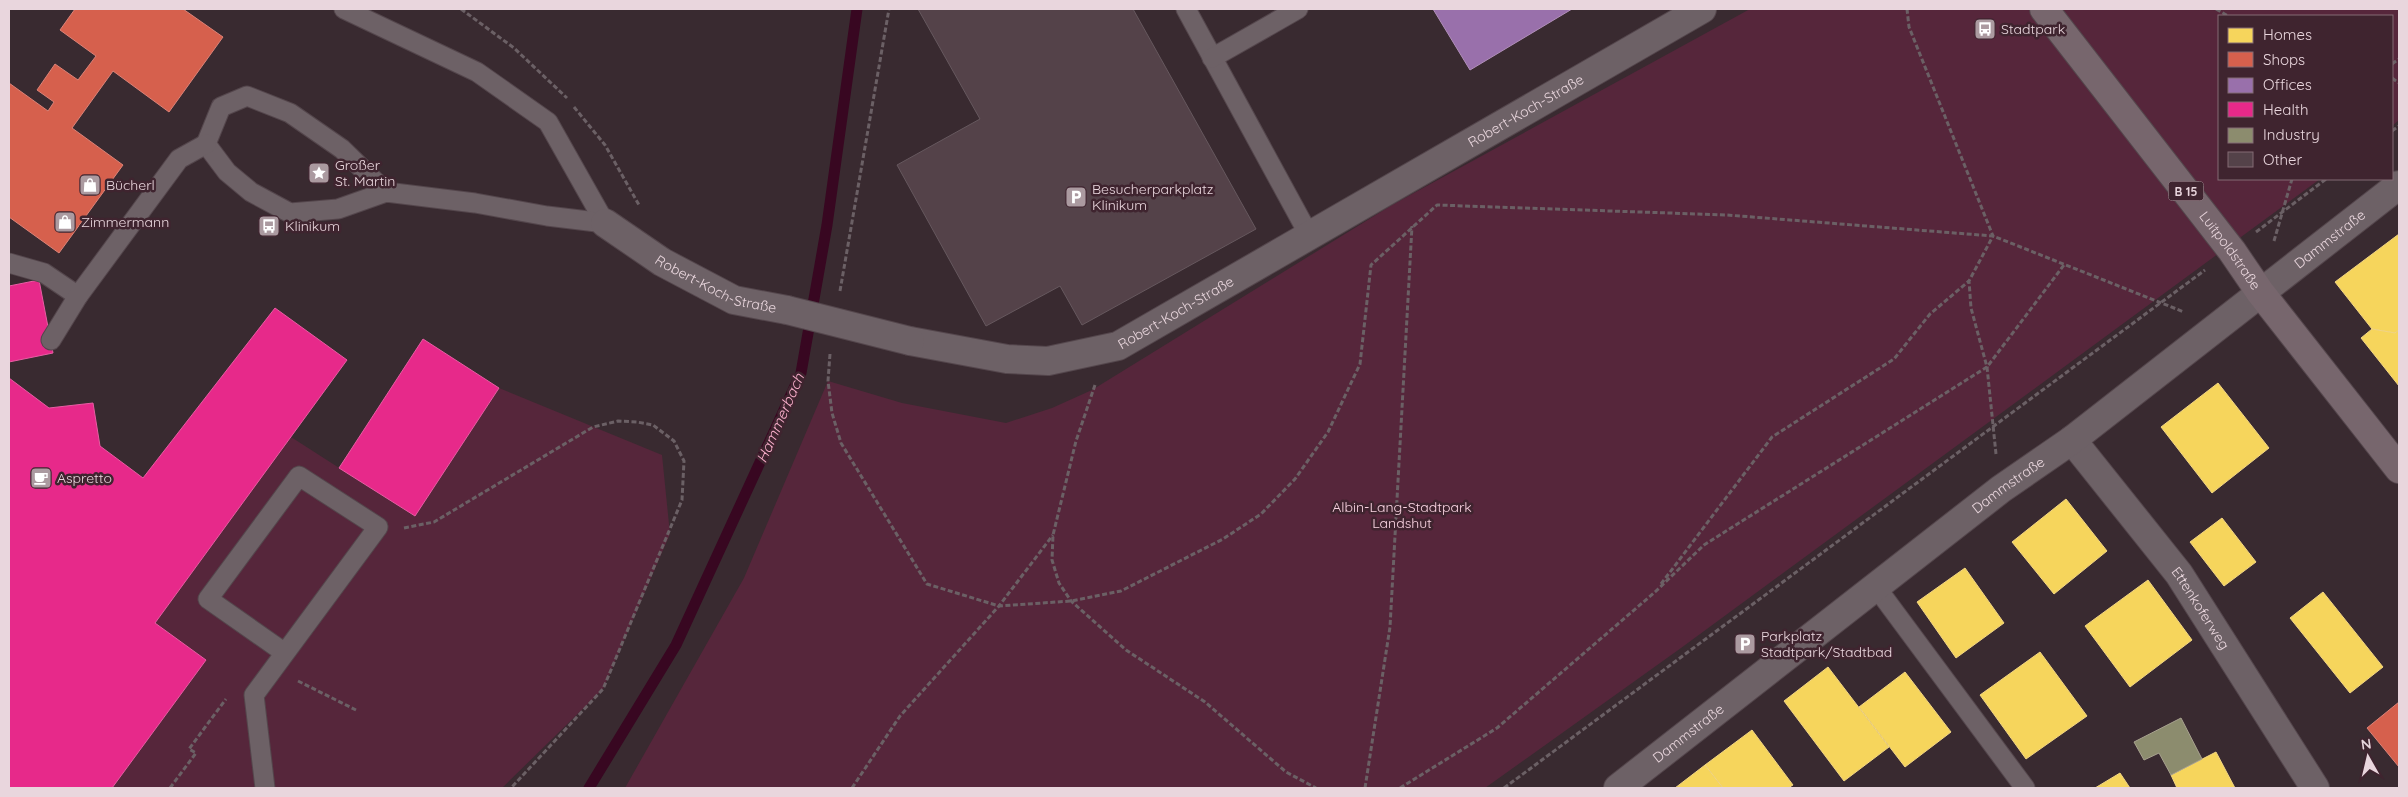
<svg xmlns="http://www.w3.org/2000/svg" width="2408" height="797" font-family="Quicksand,sans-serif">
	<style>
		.green { fill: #56263b }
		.homes { fill: #f6d55c; stroke: #f2d583 }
		.shops { fill: #d6604d; stroke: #dc8378 }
		.offices { fill: #9970ab; stroke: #b18fba }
		.health { fill: #e7298a; stroke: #e85da3 }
		.industry { fill: #8c8c6e; stroke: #a8a28f }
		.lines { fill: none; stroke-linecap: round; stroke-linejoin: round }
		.stream { stroke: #380721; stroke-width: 11 }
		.building { fill: #544249; stroke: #66585e }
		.service-casing { stroke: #54464c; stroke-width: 21 }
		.minor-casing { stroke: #54464c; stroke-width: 30 }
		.primary-casing { stroke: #54464c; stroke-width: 30 }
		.path { stroke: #6b6065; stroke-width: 3; stroke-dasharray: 5 2.5; stroke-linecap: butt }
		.service { stroke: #6d6166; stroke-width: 19 }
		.minor { stroke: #6d6166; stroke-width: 28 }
		.primary { stroke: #77666d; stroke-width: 28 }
		.minor-bridge-casing { stroke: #54464c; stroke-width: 30; stroke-linecap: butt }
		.minor-bridge { stroke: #6d6166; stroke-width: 28 }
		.labels { text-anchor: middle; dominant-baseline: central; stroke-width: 5; stroke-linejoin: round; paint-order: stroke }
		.shield { fill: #3f242f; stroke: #b6a1a9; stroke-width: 1 }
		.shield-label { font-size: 12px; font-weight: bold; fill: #e9d6dd }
		.poi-label { font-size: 14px; fill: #e9d6dd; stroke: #3f242f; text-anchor: start }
		.street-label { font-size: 14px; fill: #e9d6dd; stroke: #3f242f }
		.park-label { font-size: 14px; fill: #fad4e2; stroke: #3f242f }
		.water-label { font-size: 15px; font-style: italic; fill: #f7adc9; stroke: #3f242f }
	</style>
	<rect width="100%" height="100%" fill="#392a30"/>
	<!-- green -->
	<g class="green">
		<path d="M 1750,9 L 2399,9 L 2399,120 L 2392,126 L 2392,16 L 2219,16 L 2219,179 L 2320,179 L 1681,648 L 1485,788 L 625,788 L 744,578 L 828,381 L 902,403 L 1006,423 L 1052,408 L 1092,390 L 1392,205 Z"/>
		<path d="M 499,388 L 662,455 L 670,534 L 603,689 L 502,788 L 112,788 L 206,660 L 155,623 L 291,437 L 414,516 Z"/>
	</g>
	<!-- homes -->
	<g class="homes">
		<path d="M 2399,234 L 2399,330 L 2395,333 L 2372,329 L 2335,282 Z"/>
		<path d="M 2372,329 L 2395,333 L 2399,330 L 2399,386 L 2361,338 Z"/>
		<path d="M 2218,383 L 2269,448 L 2212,493 L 2161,427 Z"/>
		<path d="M 2066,499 L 2107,551 L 2054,594 L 2012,542 Z"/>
		<path d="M 2222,518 L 2256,562 L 2224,586 L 2190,542 Z"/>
		<path d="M 1965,568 L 2004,623 L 1956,658 L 1917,602 Z"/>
		<path d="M 2148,580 L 2192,640 L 2130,687 L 2085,626 Z"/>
		<path d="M 2323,592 L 2383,667 L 2350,693 L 2290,618 Z"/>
		<path d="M 2040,652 L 2087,716 L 2026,759 L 1980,695 Z"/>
		<path d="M 1828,667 L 1889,747 L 1844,781 L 1784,701 Z"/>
		<path d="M 1905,672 L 1951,732 L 1905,767 L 1859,707 Z"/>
		<path d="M 1752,730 L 1793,785 L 1788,788 L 1723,788 L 1705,765 Z"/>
		<path d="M 2216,752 L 2235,788 L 2177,788 L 2171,775 Z"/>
		<path d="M 1705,765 L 1723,788 L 1675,788 Z"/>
		<path d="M 2120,773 L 2130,788 L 2095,788 Z"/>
	</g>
	<!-- shops -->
	<g class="shops">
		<path d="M 75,9 L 183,9 L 223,37 L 169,112 L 113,71 L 72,128 L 123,165 L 59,253 L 9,217 L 9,83 L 48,111 L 54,102 L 37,90 L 55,64 L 78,80 L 96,56 L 60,30 Z"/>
		<path d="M 2399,702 L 2399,767 L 2367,728 Z"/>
	</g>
	<!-- offices -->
	<path class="offices" d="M 1433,9 L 1572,9 L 1470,70 Z"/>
	<!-- health -->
	<g class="health">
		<path d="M 39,280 L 53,353 L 9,362 L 9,286 Z"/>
		<path d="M 275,308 L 347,360 L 155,623 L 206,660 L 112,788 L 9,788 L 9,378 L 49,408 L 93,403 L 100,446 L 143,478 Z"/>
		<path d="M 423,339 L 499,388 L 415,516 L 339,468 Z"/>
	</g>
	<!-- industry -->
	<path class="industry" d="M 2181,718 L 2202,759 L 2171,775 L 2159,753 L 2144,760 L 2134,742 Z"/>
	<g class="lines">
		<!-- stream -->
		<path class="stream" d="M 589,788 L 676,645 L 801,373 L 827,225 L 857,9"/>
	</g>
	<!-- building -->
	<path class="building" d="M 918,9 L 1133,9 L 1256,229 L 1082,325 L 1060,286 L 986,326 L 897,165 L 980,119 Z"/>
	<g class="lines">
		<!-- service casing -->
		<g class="service-casing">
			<g id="service">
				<path d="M 344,9 L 477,72 L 548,122 L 605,223"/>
				<path d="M 1186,9 L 1309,235"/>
				<path d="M 1212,58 L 1298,9"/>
				<path d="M 386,192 L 342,149 L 290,113 L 247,96 L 221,107 L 206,144 L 227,172 L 251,192 L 290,213 L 338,209 L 386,192 L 475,203 L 547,216 L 605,223"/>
				<path d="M 9,263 L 44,273 L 78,296"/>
				<path d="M 51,340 L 78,296 L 179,159 L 206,144"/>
				<path d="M 1876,587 L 2025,788"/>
				<path d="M 265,788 L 254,695 L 378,527 L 299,476 L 208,599 L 285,653"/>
			</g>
		</g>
		<!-- minor casing -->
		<g class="minor-casing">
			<g id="minor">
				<path id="s1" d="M 605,223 L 662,262 L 734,300 L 787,310"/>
				<path id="s2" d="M 910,341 L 1007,359 L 1048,361 L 1118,346 L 1702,9"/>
				<path id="s3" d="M 2072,440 L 2179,574 L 2315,788"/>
				<path id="s4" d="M 1618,788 L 2001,489 L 2072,440 L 2399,185"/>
			</g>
		</g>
		<!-- primary casing -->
		<g class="primary-casing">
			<g id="primary">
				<path id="s5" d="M 2044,9 L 2232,251 L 2260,292 L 2399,469"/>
			</g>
		</g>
		<!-- path -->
		<g class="path">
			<path d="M 461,9 L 514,48 L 567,98"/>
			<path d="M 2216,9 L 2228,16"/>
			<path d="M 2392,64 L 2399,59"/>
			<path d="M 2392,78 L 2399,83"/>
			<path d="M 574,107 L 605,145 L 639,205"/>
			<path d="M 2392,131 L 2399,126"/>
			<path d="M 2256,232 L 2326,179"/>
			<path d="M 2274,241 L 2292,179"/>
			<path d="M 840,291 L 889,9"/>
			<path d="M 830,354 L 828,381 L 832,413 L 841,443 L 927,584 L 999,606 L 1071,601 L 1121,591 L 1223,539 L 1261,514 L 1295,479 L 1328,432 L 1360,364 L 1371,265 L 1437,205 L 1727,215 L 1993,236 L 2184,312"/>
			<path d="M 1095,385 L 1076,441 L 1053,535 L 1052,560 L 1059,583 L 1071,601 L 1126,650 L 1205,702 L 1286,772 L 1316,788"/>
			<path d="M 1996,454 L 1987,367 L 2064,265"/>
			<path d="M 404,528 L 434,522 L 593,427 L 618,421 L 637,422 L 653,425 L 674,441 L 684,461 L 682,500 L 603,689 L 511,788"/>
			<path d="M 1661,584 L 1772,437 L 1894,359 L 1930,314 L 1969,281"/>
			<path d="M 298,681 L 356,710"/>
			<path d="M 170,788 L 196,753 L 189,749 L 226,699"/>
			<path d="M 852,788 L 900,716 L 999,606 L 1053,535"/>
			<path d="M 1365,788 L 1390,627 L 1412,226"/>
			<path d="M 1400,788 L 1497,728 L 1655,592 L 1704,545 L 1987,367 L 1971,308 L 1969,281 L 1993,236 L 1909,27 L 1907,9"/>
			<path d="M 1504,788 L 2205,270"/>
		</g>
		<!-- service -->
		<use href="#service" class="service"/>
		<!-- minor -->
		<use href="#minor" class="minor"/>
		<!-- primary -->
		<use href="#primary" class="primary"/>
		<!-- minor-bridge casing -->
		<g class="minor-bridge-casing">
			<path id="minor-bridge" d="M 787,310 L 910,341"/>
		</g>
		<!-- minor-bridge -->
		<use href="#minor-bridge" class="minor-bridge"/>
	</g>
	<!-- icons -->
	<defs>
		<g id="bus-square" transform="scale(1.125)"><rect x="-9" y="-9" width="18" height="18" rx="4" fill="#ab9aa0" stroke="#3f242f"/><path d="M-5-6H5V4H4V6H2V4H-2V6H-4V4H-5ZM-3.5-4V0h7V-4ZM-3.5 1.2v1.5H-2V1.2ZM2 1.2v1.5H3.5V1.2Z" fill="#fff"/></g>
		<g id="sight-square" transform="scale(1.125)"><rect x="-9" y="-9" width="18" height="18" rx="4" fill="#ab9aa0" stroke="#3f242f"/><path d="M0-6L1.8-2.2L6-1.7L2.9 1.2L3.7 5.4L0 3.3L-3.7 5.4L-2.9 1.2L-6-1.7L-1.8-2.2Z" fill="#fff"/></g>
		<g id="shop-square" transform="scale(1.125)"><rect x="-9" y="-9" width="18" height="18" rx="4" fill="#ab9aa0" stroke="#3f242f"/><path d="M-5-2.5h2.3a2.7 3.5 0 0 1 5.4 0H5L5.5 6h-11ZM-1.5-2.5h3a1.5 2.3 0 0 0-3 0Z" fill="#fff"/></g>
		<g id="parking-square" transform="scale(1.125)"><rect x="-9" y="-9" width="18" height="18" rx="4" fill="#ab9aa0" stroke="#3f242f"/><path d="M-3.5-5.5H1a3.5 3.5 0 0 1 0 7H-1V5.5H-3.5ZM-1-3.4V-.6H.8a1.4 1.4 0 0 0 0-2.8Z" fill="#fff"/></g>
		<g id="cafe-square" transform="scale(1.125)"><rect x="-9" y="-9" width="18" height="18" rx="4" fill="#ab9aa0" stroke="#3f242f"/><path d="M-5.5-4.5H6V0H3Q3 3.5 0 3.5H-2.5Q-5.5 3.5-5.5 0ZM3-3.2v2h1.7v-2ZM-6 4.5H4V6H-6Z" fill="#fff"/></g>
	</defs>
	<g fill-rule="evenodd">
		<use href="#bus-square" x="1985" y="29"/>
		<use href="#sight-square" x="319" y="173"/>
		<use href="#shop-square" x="90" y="185"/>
		<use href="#parking-square" x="1076" y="197"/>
		<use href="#shop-square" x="65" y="222"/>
		<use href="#bus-square" x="269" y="226"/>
		<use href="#cafe-square" x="41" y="478"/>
		<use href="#parking-square" x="1745" y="644"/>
	</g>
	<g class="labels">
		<!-- shield labels -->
		<rect class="shield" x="2168.5" y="181.5" width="35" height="19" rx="4"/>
		<g class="shield-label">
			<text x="2186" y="191">B 15</text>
		</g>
		<!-- poi labels -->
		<g class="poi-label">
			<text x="2001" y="29">Stadtpark</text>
			<text x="335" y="165">Großer<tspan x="335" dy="16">St. Martin</tspan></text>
			<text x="106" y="185">Bücherl</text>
			<text x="1092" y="189">Besucherparkplatz<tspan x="1092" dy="16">Klinikum</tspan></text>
			<text x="81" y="222">Zimmermann</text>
			<text x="285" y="226">Klinikum</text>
			<text x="57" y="478">Aspretto</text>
			<text x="1761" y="636">Parkplatz<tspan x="1761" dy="16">Stadtpark/Stadtbad</tspan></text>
		</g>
		<!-- street labels -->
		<g class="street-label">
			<text stroke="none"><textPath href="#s2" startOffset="682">Robert-Koch-Straße</textPath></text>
			<text stroke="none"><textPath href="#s4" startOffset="899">Dammstraße</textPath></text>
			<text stroke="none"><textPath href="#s5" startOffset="305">Luitpoldstraße</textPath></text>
			<text stroke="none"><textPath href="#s1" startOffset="128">Robert-Koch-Straße</textPath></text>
			<text stroke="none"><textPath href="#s2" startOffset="278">Robert-Koch-Straße</textPath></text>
			<text stroke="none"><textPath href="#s4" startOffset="494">Dammstraße</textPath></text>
			<text stroke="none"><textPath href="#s3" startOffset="212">Ettenkoferweg</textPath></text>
			<text stroke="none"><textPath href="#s4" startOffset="89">Dammstraße</textPath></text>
		</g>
		<!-- park labels -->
		<g class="park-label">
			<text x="1402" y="507">Albin-Lang-Stadtpark<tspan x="1402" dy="16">Landshut</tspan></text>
		</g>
		<!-- water labels -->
		<g class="water-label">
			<text transform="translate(780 418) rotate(-66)">Hammerbach</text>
		</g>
	</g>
	<!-- border -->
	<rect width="2408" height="797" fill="none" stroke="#e9d6dd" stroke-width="20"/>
	<!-- legend -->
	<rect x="2218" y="15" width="175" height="165" fill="#3f242f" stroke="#836b75"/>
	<rect x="2228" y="28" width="25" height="15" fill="#f6d55c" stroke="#836b75"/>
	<text x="2263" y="40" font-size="15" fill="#e9d6dd">Homes</text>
	<rect x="2228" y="52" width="25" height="15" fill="#d6604d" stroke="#836b75"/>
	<text x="2263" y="65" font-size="15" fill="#e9d6dd">Shops</text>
	<rect x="2228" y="78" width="25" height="15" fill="#9970ab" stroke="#836b75"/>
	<text x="2263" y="90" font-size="15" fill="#e9d6dd">Offices</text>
	<rect x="2228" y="102" width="25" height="15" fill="#e7298a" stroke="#836b75"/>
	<text x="2263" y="115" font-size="15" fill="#e9d6dd">Health</text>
	<rect x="2228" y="128" width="25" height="15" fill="#8c8c6e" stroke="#836b75"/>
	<text x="2263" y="140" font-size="15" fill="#e9d6dd">Industry</text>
	<rect x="2228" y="152" width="25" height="15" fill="#544249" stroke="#836b75"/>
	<text x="2263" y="165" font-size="15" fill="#e9d6dd">Other</text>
	<!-- north arrow -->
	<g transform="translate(2368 757) rotate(352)" stroke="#3f242f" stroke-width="4" paint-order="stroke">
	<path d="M0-4L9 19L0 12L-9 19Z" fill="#e9d6dd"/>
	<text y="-8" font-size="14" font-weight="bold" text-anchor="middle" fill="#e9d6dd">N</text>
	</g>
</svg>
